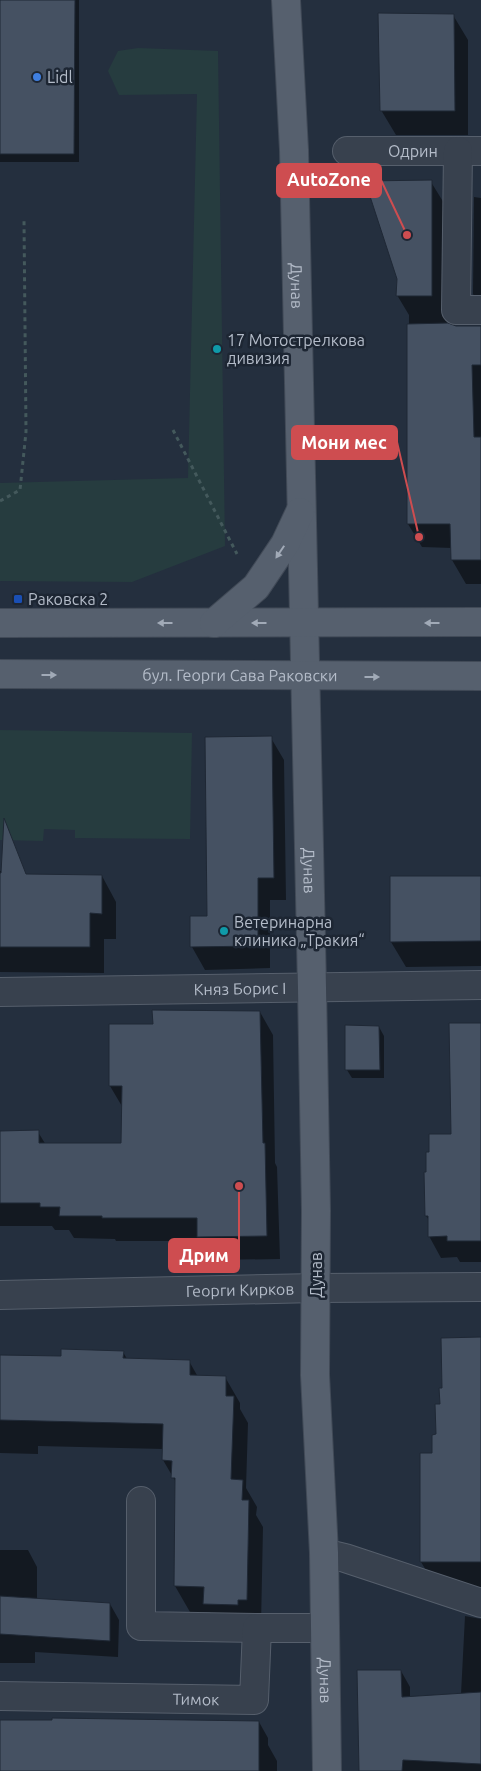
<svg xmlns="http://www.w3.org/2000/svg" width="481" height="1771" font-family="Ubuntu,sans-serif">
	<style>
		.green { fill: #263c3f }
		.shadow { fill: #0007 }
		.building { fill: #455162; stroke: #1f2835 }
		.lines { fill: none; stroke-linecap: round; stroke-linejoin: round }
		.minor-casing { stroke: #565f6c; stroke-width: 30 }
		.major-casing { stroke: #414a57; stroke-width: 30 }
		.path { stroke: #44595c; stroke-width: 3; stroke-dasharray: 4 4; stroke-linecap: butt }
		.minor { stroke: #38414e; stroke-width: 28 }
		.major { stroke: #56606e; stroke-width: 28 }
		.oneway { fill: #a1aab7 }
		.shop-dot { fill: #3f7fe0; stroke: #1d2633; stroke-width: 2 }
		.culture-dot { fill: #0f9aa8; stroke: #1d2633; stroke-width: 2 }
		.transit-dot { fill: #1a4fb4; stroke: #1d2633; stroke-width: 2 }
		.labels { text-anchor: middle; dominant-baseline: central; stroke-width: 5; stroke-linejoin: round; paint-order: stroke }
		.poi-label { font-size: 16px; fill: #b4bcc9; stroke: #1d2633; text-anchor: start }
		.street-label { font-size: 16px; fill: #b4bcc9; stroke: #1d2633 }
		.leader { fill: none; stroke: #ce4d50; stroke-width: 2 }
		.callout-dot { fill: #ce4d50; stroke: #1d2633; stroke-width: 2 }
		.callout { fill: #ce4d50; stroke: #ce4d50; stroke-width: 2 }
		.callout-label { font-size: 18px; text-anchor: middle; font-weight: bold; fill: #fff }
	</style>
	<rect width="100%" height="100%" fill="#242f3e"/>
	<!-- green -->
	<g class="green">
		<path d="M 138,48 L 218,51 L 225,546 L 132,582 L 0,581 L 0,483 L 188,478 L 197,94 L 119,95 L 108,71 L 118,51 Z"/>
		<path d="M 0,730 L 192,733 L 190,839 L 75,838 L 75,830 L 44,829 L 43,841 L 0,840 Z"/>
	</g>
	<!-- shadow -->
	<g class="shadow">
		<rect x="0" y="0" width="79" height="162"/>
		<path d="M 453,15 L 468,40 L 468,135 L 396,135 L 381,110 Z"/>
		<path d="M 431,182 L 455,221 L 453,326 L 481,327 L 481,584 L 466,584 L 452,560 L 452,548 L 422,547 L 408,524 L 409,315 L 397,295 Z"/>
		<path d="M 474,197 L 481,198 L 481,308 L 473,294 Z"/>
		<path d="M 271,738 L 284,760 L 286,900 L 270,900 L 270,968 L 205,970 L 192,947 L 191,917 L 208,917 Z"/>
		<path d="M 0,871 L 24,871 L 26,875 L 102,876 L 116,902 L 116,939 L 104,939 L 104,973 L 0,972 Z"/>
		<path d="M 481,877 L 481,966 L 406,967 L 391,942 Z"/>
		<path d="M 260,1012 L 273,1035 L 275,1163 L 277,1167 L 280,1259 L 211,1260 L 200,1241 L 116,1241 L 115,1239 L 74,1238 L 69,1230 L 55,1230 L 52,1226 L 0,1226 L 0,1132 L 38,1132 L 46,1145 L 122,1144 L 123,1108 L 110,1086 L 154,1026 Z"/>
		<path d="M 481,1024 L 481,1262 L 460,1262 L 457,1257 L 441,1258 L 429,1236 L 429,1220 L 426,1216 L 452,1135 Z"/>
		<path d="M 379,1027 L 384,1036 L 384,1078 L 352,1078 L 347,1070 Z"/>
		<path d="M 481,1338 L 481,1587 L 436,1587 L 421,1562 L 421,1455 L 434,1454 L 438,1435 L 443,1390 Z"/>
		<path d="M 123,1352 L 127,1359 L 189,1361 L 198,1377 L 225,1377 L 240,1403 L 240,1409 L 248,1423 L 246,1488 L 257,1507 L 256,1515 L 263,1527 L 261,1625 L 220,1629 L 210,1612 L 190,1612 L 175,1586 L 177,1484 L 163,1460 L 163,1449 L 38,1446 L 38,1454 L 0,1453 L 0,1356 L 62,1357 Z"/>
		<path d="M 0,1550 L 28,1550 L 37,1567 L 37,1600 L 110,1604 L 119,1620 L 118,1657 L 35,1652 L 35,1663 L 0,1663 Z"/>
		<path d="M 465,1616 L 481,1619 L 481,1771 L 360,1771 L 401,1671 L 410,1687 L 410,1698 L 461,1694 Z"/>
		<path d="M 0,1721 L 259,1722 L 268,1738 L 268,1745 L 277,1761 L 277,1771 L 0,1771 Z"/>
	</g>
	<!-- building -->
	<g class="building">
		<path d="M 0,0 L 75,0 L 74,154 L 0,154 Z"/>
		<path d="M 378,13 L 454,14 L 455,111 L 380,111 Z"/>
		<path d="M 432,180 L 432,296 L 396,296 L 397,279 L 365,181 Z"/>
		<path d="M 448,323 L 456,326 L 481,326 L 481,365 L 472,365 L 474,437 L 481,437 L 481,560 L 451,560 L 450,524 L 407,524 L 407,324 Z"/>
		<path d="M 272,736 L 274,878 L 258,878 L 258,946 L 190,947 L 190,916 L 207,916 L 205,737 Z"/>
		<path d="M 4,818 L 26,874 L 102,875 L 102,914 L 90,913 L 90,947 L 0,947 L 0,873 L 1,873 Z"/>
		<path d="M 390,876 L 481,876 L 481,941 L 390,942 Z"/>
		<path d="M 152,1010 L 260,1011 L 263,1143 L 265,1143 L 267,1236 L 197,1237 L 197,1218 L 102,1218 L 102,1216 L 59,1216 L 60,1207 L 40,1207 L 40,1203 L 0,1203 L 0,1131 L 39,1130 L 39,1143 L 121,1143 L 122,1086 L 109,1086 L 109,1024 L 153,1024 Z"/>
		<path d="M 449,1023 L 481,1023 L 481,1241 L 447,1241 L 447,1236 L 428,1237 L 428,1216 L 425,1216 L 424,1172 L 426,1172 L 426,1152 L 429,1152 L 429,1134 L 451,1134 Z"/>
		<path d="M 345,1025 L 379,1026 L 380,1070 L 345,1070 Z"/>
		<path d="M 481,1337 L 481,1562 L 420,1562 L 420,1453 L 432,1453 L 432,1435 L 436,1434 L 435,1404 L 440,1404 L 439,1388 L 442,1388 L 441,1338 Z"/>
		<path d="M 61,1349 L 124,1351 L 123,1358 L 190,1360 L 190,1375 L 226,1376 L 226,1396 L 234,1396 L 231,1479 L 243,1480 L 242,1500 L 249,1500 L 247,1600 L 238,1600 L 238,1605 L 203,1604 L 204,1587 L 174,1586 L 175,1478 L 171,1478 L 172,1461 L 162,1460 L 163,1424 L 0,1420 L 0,1355 L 61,1356 Z"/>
		<path d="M 0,1596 L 110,1603 L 110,1641 L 0,1634 Z"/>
		<path d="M 357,1670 L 401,1670 L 402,1697 L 481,1692 L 481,1764 L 403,1760 L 402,1771 L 359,1771 Z"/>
		<path d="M 52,1718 L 259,1721 L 259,1771 L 0,1771 L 0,1720 L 52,1720 Z"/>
	</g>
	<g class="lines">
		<!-- minor casing -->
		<g class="minor-casing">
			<g id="minor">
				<path id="s1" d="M 347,151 L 481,151"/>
				<path d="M 458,151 L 456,310 L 481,310"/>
				<path id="s2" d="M 0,992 L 481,985"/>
				<path id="s3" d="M 0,1295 L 316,1288 L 481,1287"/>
				<path d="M 141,1501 L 141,1626 L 257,1628"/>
				<path d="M 324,1553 L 345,1558 L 481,1603"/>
				<path id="s4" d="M 0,1696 L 254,1700 L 257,1628 L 325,1628"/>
			</g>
		</g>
		<!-- major casing -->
		<g class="major-casing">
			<g id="major">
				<path id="s5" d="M 286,0 L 294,150 L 312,988 L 316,1211 L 315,1375 L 324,1553 L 327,1771"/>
				<path d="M 0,623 L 481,622"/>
				<path d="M 214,623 L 256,587 L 285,544 L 300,512"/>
				<path id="s6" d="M 0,674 L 481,676"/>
			</g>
		</g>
		<!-- path -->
		<g class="path">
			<path d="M 173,430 L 237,554"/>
			<path d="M 0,501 L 20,490 L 26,432 L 24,220"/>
		</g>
		<!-- minor -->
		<use href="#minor" class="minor"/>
		<!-- major -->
		<use href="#major" class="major"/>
	</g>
	<!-- one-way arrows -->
	<defs><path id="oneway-solid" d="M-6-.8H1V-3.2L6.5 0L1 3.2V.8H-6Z" transform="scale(1.25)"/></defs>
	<g class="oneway">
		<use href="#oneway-solid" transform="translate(280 552) rotate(124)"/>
		<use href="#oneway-solid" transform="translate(165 623) rotate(-180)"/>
		<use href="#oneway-solid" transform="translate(259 623) rotate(-180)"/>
		<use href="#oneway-solid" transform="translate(432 623) rotate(180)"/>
		<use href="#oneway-solid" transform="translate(49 675)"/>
		<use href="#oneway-solid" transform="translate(372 677)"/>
	</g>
	<!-- markers -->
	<circle class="shop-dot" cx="37" cy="77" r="5"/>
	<g class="culture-dot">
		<circle cx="217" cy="349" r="5"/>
		<circle cx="224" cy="931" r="5"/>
	</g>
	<rect class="transit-dot" x="13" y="594" width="10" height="10" rx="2.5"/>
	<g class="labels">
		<!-- poi labels -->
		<g class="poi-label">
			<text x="47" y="77">Lidl</text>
			<text x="227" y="340">17 Мотострелкова<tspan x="227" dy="18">дивизия</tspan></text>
			<text x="28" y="599">Раковска 2</text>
			<text x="234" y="922">Ветеринарна<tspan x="234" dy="18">клиника „Тракия“</tspan></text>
		</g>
		<!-- street labels -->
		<g class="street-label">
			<text stroke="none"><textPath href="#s1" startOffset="66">Одрин</textPath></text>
			<text stroke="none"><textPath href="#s5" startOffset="286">Дунав</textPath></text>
			<text stroke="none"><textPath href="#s6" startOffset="240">бул. Георги Сава Раковски</textPath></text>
			<text stroke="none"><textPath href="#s5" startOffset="871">Дунав</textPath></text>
			<text stroke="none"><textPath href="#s2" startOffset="240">Княз Борис I</textPath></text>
			<text transform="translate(316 1275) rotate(-90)">Дунав</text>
			<text stroke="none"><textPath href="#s3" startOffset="240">Георги Кирков</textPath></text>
			<text stroke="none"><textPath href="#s5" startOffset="1681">Дунав</textPath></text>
			<text stroke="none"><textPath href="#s4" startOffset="196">Тимок</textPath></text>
		</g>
	</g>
	<!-- callouts -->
	<path class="leader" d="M407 235L381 180M419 537L397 442M239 1186L239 1255"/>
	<g class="callout-dot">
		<circle cx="407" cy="235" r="5"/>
		<circle cx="419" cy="537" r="5"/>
		<circle cx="239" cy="1186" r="5"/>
	</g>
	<g class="callout">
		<rect x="277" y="164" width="104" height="33" rx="5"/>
		<rect x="292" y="426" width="105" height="33" rx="5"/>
		<rect x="169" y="1239" width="70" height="33" rx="5"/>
	</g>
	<g class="callout-label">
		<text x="329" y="186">AutoZone</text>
		<text x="344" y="449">Мони мес</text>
		<text x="204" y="1262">Дрим</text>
	</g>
</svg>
